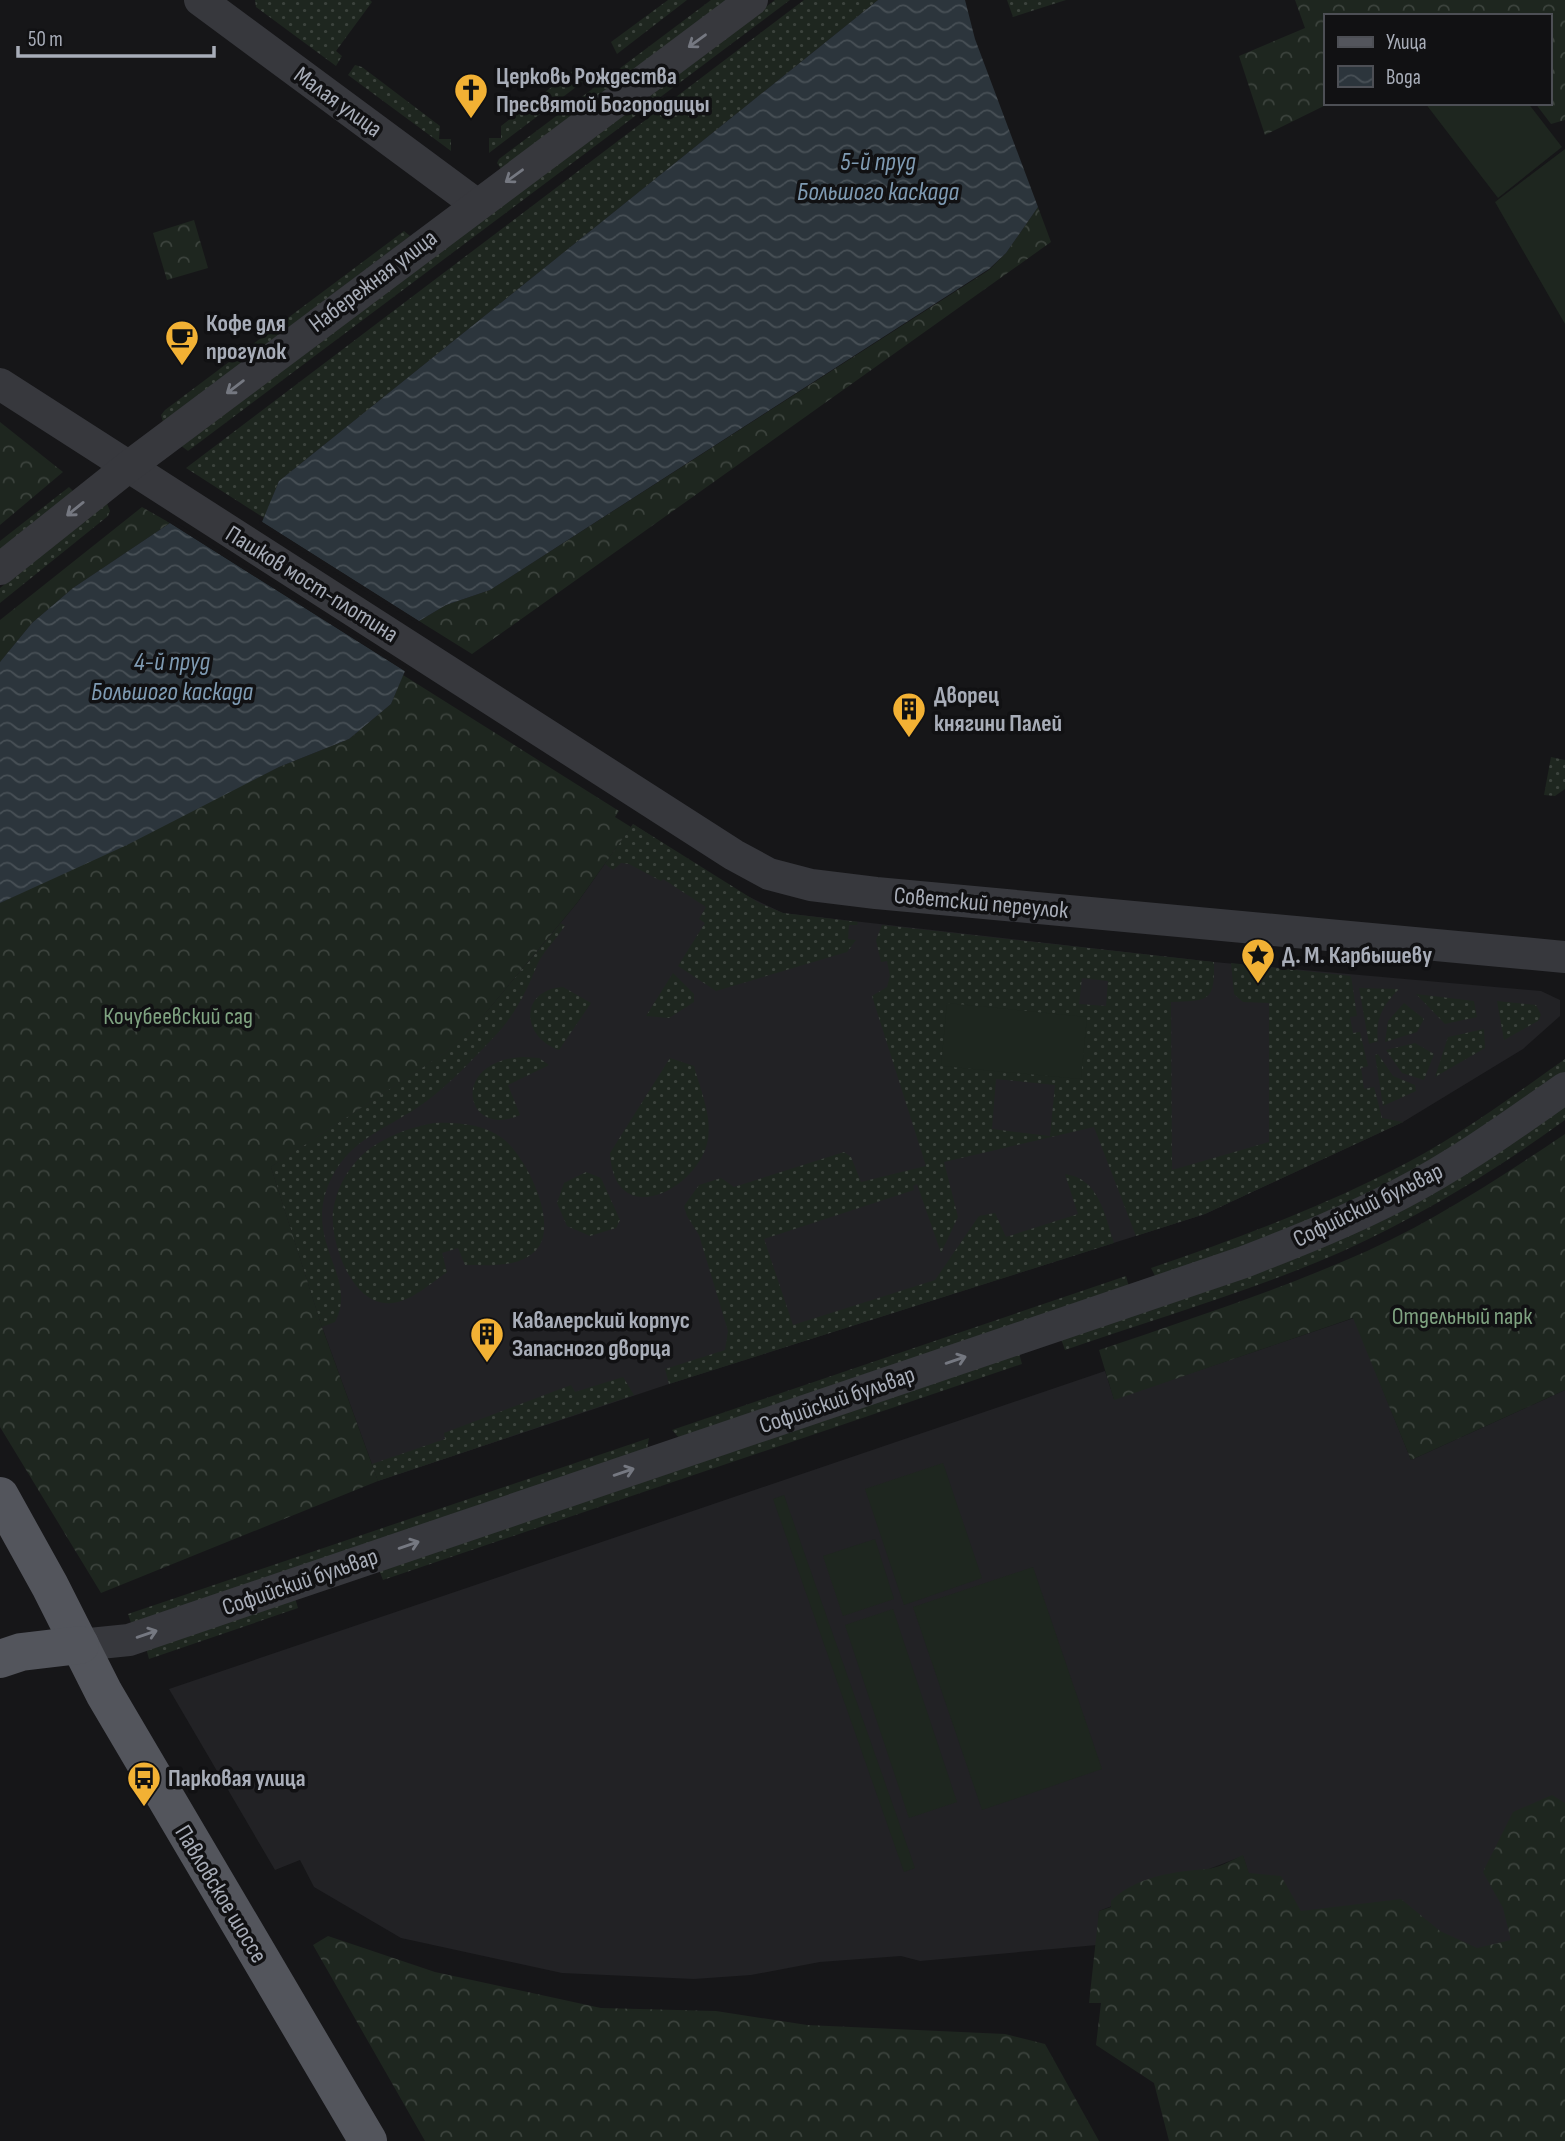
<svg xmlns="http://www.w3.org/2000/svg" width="1565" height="2141" font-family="'Sofia Sans Condensed',sans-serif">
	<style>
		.built { fill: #222225 }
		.grass { fill: url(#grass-dots); fill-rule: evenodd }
		.forest { fill: url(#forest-crowns) }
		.garden { fill: #1e261f }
		.water { fill: url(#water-waves) }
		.pier { fill: #161618 }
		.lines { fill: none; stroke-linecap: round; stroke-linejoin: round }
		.minor { stroke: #37383d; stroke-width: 32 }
		.major { stroke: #53555c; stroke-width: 38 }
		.oneway { stroke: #757881 }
		.labels { text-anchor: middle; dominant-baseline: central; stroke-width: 7; stroke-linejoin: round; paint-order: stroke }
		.poi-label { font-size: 24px; font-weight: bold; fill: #a8adb8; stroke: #111113; text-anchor: start }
		.street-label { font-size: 24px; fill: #a8adb8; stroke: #111113 }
		.park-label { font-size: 24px; fill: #7fa381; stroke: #111113 }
		.water-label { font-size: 26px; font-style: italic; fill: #7f9bb3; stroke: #111113 }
	</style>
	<defs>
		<pattern id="grass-dots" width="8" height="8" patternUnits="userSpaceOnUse" patternTransform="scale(1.75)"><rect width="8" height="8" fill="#1e261f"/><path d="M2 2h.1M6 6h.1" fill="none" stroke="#3c433d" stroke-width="1.8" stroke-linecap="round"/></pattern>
		<pattern id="forest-crowns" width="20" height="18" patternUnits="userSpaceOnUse" patternTransform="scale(1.75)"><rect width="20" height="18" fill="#1e261f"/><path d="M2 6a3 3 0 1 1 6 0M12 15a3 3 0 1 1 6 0" fill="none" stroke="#3c433d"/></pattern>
		<pattern id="water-waves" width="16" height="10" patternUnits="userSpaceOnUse" patternTransform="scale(1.75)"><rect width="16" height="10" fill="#2c353c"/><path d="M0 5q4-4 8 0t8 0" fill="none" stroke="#485056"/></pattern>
	</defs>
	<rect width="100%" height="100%" fill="#161618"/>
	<!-- built -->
	<g class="built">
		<path d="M 633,824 L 737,891 L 783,913 L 1214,962 L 1541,991 L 1560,1000 L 1560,1016 L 1523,1049 L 1403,1122 L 1205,1214 L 669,1384 L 378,1481 L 322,1327 L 271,1167 L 484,1015 L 577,903 Z"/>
		<path d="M 1354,1318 L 1411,1460 L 1565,1390 L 1565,1968 L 1272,1946 L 1243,1856 L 1099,1911 L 1097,1945 L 920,1961 L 901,1956 L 820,1962 L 751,1975 L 694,1979 L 562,1973 L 401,1938 L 314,1887 L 300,1860 L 275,1870 L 169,1689 L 1105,1371 L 1114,1399 Z"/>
	</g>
	<!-- grass -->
	<g class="grass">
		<path d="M 255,0 L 370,0 L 372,2 L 336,51 L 342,56 L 336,66 L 256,7 Z"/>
		<path d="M 668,0 L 687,0 L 617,54 L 611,42 Z"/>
		<path d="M 711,0 L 728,0 L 501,169 L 497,163 L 499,159 Z"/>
		<path d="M 775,0 L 790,0 L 188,451 L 180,445 Z"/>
		<path d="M 804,0 L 878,0 L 279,481 L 264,518 L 186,468 Z"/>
		<path d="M 1007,0 L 1066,0 L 1013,17 Z"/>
		<path d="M 355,65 L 362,67 L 440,126 L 439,139 L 451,139 L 451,151 L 348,75 Z"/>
		<path d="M 579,66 L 588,78 L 489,153 L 489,138 L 501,138 L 501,126 Z"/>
		<path d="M 404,231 L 410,236 L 163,422 L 161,415 L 165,410 Z"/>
		<path d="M 69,487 L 73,491 L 0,552 L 0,541 Z"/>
		<path d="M 106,501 L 110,511 L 108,516 L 0,603 L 0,588 Z"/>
		<path d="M 1551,757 L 1565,760 L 1565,789 L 1555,796 L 1544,795 Z"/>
		<path d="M 633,824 L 759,903 L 783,913 L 858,922 L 857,925 L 849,925 L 848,939 L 856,940 L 847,952 L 716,991 L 678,966 L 705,923 L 699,919 L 706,907 L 663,879 L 661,881 L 629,864 L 621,863 L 613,870 L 605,864 Z"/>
		<path d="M 561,923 L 565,926 C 557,938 543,952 537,965 C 528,989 513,1018 494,1037 C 472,1060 449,1085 424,1103 C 391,1127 353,1137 333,1175 C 298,1241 360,1274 335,1322 L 322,1327 L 271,1167 L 446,1052 L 484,1015 Z"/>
		<path d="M 882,925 L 1214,962 C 1215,1003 1208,1000 1171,1002 L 1172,1170 L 1269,1142 L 1269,1003 L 1243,1002 L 1234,994 L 1231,963 L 1351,976 L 1357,1016 L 1350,1017 L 1353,1033 L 1360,1032 L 1368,1066 L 1361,1068 L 1364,1089 L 1374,1087 L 1382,1118 L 1403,1122 L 1205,1214 L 1136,1236 L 1094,1127 L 944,1162 L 958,1217 L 941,1253 L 917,1184 L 913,1186 L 914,1190 L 764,1239 L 793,1325 L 935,1280 L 979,1216 L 995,1213 L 1006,1237 L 1078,1214 L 1065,1174 C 1099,1178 1105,1216 1114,1243 L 669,1384 L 665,1369 L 725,1350 L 728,1331 L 699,1235 L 687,1216 L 684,1206 L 699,1185 L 721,1178 L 734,1187 L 844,1152 L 851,1157 L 861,1182 L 926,1166 L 872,996 L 887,987 L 890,976 L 887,961 L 881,962 L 876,940 ZM 1082,978 L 1108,981 L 1106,1006 L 1079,1004 ZM 996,1079 L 1055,1085 L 1050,1136 L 992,1129 Z"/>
		<path d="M 673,973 L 694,994 L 694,1002 L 669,1018 L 646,1016 Z"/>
		<path d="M 563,987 L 591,1003 L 559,1050 C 521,1037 519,990 563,987 Z"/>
		<path d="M 1359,988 L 1399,989 C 1383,1005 1375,1019 1378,1041 L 1369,1044 Z"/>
		<path d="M 1416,994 L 1474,1001 L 1477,1017 L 1445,1024 Z"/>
		<path d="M 1497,1001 L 1536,1005 L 1541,1015 L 1538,1021 L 1504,1040 Z"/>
		<path d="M 1404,1003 L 1424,1019 L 1417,1032 L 1385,1042 L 1388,1021 Z"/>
		<path d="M 1484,1029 L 1485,1048 L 1435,1077 L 1448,1037 Z"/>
		<path d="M 1415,1043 L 1434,1054 L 1424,1080 L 1402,1073 L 1386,1050 Z"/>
		<path d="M 1378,1054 L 1393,1076 L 1415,1085 L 1416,1091 L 1383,1106 L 1375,1055 Z"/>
		<path d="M 523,1057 L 539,1058 L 549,1065 L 508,1085 L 520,1115 C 465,1140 448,1061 523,1057 Z"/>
		<path d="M 670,1058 L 694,1066 C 700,1089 712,1115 708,1139 C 700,1189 614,1233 610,1153 Z"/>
		<path d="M 1565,1059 L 1565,1073 L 1463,1143 L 1327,1215 L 1156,1278 L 1151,1268 C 1232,1240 1312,1211 1389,1172 C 1452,1141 1509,1099 1565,1059 Z"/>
		<path d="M 1565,1107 L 1565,1120 C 1495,1171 1420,1216 1341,1252 C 1252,1291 1157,1318 1065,1350 L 1061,1339 Z"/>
		<path d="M 434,1123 C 457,1122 483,1124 502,1138 C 526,1155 563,1229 533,1253 C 515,1268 487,1265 465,1265 L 458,1248 L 442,1253 L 447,1272 C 431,1283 412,1301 392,1303 C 355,1307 335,1253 333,1224 C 331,1204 341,1179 354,1164 C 372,1141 406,1128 434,1123 Z"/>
		<path d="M 586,1172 L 601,1178 L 620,1220 L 616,1228 L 590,1236 L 567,1226 L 557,1203 L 564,1183 Z"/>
		<path d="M 1126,1276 L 1129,1287 L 680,1439 L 672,1430 Z"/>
		<path d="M 1019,1353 L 1022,1364 L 383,1580 L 379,1570 Z"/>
		<path d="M 623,1377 L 634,1395 L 378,1481 L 372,1464 L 445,1439 L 444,1433 L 571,1385 L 575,1392 Z"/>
		<path d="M 649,1438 L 647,1449 L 131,1623 L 128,1614 Z"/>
		<path d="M 295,1598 L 298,1608 L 149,1659 L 146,1648 Z"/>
	</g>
	<!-- forest -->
	<g class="forest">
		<path d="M 1295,0 L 1565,0 L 1565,120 L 1551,124 L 1535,103 L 1549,103 L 1549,16 L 1325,16 L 1325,103 L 1330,103 L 1265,135 L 1239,56 L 1305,28 Z"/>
		<path d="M 1038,207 L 1051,242 L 472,654 L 419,621 L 446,605 L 490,590 L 989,270 L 1006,253 Z"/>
		<path d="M 194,220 L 208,268 L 167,280 L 153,233 Z"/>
		<path d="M 0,422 L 63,472 L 0,525 Z"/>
		<path d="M 142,507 L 170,523 L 73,588 L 32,623 L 0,662 L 0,620 Z"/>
		<path d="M 403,675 L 619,811 L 615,817 L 631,827 L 577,903 L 484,1015 L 446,1052 L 271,1167 L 322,1327 L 378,1481 L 101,1593 L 0,1427 L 0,903 L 279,767 L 349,739 L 391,704 Z"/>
		<path d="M 1565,1134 L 1565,1390 L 1411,1460 L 1353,1318 L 1114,1400 L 1099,1350 C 1181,1322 1264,1295 1344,1261 C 1422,1229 1495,1181 1565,1134 Z"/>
		<path d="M 1552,1795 L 1565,1803 L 1565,2141 L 1169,2141 L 1154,2083 L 1096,2045 L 1101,2003 L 1089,2003 L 1099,1911 L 1111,1907 L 1111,1901 C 1135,1877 1175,1871 1207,1869 C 1219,1868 1232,1860 1243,1855 L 1249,1873 L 1281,1876 L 1301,1911 L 1401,1899 L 1440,1931 L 1477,1948 L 1511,1940 L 1503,1908 L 1483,1872 L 1513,1812 Z"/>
		<path d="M 328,1936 L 435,1972 L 601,2008 L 716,2011 L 807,2025 L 1005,2034 L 1045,2044 L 1099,2141 L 425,2141 L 313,1945 Z"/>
	</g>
	<!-- garden -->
	<g class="garden">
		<path d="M 1425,103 L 1528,103 L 1562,147 L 1498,198 Z"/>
		<path d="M 1565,149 L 1565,324 L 1495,202 Z"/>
		<path d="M 947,1003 L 1087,1017 L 1081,1079 L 941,1066 Z"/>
		<path d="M 943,1463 L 982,1578 L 904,1605 L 865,1489 Z"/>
		<path d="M 784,1495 L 915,1868 L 904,1872 L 773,1499 Z"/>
		<path d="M 875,1539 L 894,1599 L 843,1616 L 823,1556 Z"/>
		<path d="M 1033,1567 L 1102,1769 L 982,1810 L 913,1607 Z"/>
		<path d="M 893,1609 L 957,1802 L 909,1818 L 845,1625 Z"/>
	</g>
	<!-- water -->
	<g class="water">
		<path d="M 878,0 L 965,0 L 975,39 L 1038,207 L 1006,253 L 989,269 L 490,590 L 446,605 L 419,621 L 262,522 L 279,481 Z"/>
		<path d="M 170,523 L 405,671 L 391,704 L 349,739 L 279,767 L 127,845 L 0,903 L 0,662 L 32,623 L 73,588 Z"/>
	</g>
	<!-- pier -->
	<g class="pier">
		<path d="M 172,520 L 407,668 L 408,673 L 167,521 Z"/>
		<path d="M 259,520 L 423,624 L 418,624 L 332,571 L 260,524 Z"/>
	</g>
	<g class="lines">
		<!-- minor -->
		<g class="minor">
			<path d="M 200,0 L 476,204"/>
			<path d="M 0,384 L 734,855 L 769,874 L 811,885 L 876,893 L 1565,957"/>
			<path d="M 0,569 L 128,467 L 752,0"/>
			<path d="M 80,1645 L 129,1640 L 1244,1262 C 1298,1241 1351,1220 1402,1193 C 1460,1163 1512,1125 1565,1088"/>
		</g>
		<!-- major -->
		<g class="major">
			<path d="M 0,1496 L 50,1586 L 104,1693 L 368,2141"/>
			<path d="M 0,1659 L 21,1652 L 80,1645"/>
		</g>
	</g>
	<!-- one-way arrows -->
	<defs><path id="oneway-shaft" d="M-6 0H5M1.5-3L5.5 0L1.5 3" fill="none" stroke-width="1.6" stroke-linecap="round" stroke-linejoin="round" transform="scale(1.75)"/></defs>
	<g class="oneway">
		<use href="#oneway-shaft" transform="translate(697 41) rotate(144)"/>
		<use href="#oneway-shaft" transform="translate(514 176) rotate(144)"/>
		<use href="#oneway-shaft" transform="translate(235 387) rotate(143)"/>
		<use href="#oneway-shaft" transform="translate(75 509) rotate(141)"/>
		<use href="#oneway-shaft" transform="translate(956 1360) rotate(-19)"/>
		<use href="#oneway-shaft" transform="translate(624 1472) rotate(-19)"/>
		<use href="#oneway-shaft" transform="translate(409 1545) rotate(-19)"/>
		<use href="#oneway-shaft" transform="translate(147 1634) rotate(-19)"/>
	</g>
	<!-- icons -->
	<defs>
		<g id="church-pin" transform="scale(1.75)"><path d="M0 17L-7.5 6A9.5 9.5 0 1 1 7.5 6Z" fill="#f2b134" stroke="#111113"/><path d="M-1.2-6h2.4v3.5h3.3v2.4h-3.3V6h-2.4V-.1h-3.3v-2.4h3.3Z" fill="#111"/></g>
		<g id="cafe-pin" transform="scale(1.75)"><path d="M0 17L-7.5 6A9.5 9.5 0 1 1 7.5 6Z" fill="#f2b134" stroke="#111113"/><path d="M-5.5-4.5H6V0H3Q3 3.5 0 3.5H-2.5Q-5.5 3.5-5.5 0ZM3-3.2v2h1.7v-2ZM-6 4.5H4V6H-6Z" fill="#111"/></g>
		<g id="building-pin" transform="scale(1.75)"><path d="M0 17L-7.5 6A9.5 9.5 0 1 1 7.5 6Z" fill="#f2b134" stroke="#111113"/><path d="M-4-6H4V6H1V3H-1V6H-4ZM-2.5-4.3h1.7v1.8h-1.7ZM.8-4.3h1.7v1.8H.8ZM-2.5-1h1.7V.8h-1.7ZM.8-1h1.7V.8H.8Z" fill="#111"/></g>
		<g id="sight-pin" transform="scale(1.75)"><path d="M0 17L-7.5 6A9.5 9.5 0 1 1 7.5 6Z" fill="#f2b134" stroke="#111113"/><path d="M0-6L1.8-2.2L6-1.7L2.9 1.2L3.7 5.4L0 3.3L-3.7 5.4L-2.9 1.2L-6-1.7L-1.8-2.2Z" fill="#111"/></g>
		<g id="bus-pin" transform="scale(1.75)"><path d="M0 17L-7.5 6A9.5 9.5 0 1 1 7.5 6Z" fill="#f2b134" stroke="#111113"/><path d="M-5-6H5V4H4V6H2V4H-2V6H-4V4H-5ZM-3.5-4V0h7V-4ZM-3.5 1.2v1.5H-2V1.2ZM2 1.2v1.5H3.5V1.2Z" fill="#111"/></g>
	</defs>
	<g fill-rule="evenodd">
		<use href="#church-pin" x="471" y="90"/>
		<use href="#cafe-pin" x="182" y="337"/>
		<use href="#building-pin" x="909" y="709"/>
		<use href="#sight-pin" x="1258" y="955"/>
		<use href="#building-pin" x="487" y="1334"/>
		<use href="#bus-pin" x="144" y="1778"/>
	</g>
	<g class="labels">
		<!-- poi labels -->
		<g class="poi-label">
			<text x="496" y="76">Церковь Рождества<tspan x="496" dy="28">Пресвятой Богородицы</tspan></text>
			<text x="206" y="323">Кофе для<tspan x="206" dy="28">прогулок</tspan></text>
			<text x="934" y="695">Дворец<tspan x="934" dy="28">княгини Палей</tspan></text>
			<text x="1282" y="955">Д. М. Карбышеву</text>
			<text x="512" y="1320">Кавалерский корпус<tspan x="512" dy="28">Запасного дворца</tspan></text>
			<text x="168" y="1778">Парковая улица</text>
		</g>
		<!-- street labels -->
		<g class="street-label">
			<text transform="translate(338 102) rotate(36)">Малая улица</text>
			<text transform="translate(373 281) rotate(-37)">Набережная улица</text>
			<text transform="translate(312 584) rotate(32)">Пашков мост-плотина</text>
			<text transform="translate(981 903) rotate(5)">Советский переулок</text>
			<text transform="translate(1368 1205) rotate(-26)">Софийский бульвар</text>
			<text transform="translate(837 1400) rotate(-19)">Софийский бульвар</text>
			<text transform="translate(300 1582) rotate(-19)">Софийский бульвар</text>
			<text transform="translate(221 1894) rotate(59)">Павловское шоссе</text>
		</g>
		<!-- park labels -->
		<g class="park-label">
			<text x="178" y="1016">Кочубеевский сад</text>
			<text x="1462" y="1316">Отдельный парк</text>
		</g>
		<!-- water labels -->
		<g class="water-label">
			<text x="878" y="162">5-й пруд<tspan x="878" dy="30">Большого каскада</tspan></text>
			<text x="172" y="662">4-й пруд<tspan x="172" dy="30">Большого каскада</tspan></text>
		</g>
	</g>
	<!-- legend -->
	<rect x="1324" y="14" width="228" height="91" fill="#111113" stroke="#4d4f55" stroke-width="2"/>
	<rect x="1338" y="37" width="35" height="10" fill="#53555c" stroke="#4d4f55" stroke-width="2"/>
	<text x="1386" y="49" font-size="21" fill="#a8adb8">Улица</text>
	<rect x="1338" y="66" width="35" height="21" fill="url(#water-waves)" stroke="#4d4f55" stroke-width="2"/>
	<text x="1386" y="84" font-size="21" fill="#a8adb8">Вода</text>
	<!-- scale -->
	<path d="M18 46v10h196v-10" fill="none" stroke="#a8adb8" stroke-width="3.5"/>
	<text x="28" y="46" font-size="21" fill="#a8adb8" stroke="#111113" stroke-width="5" paint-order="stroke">50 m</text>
</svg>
